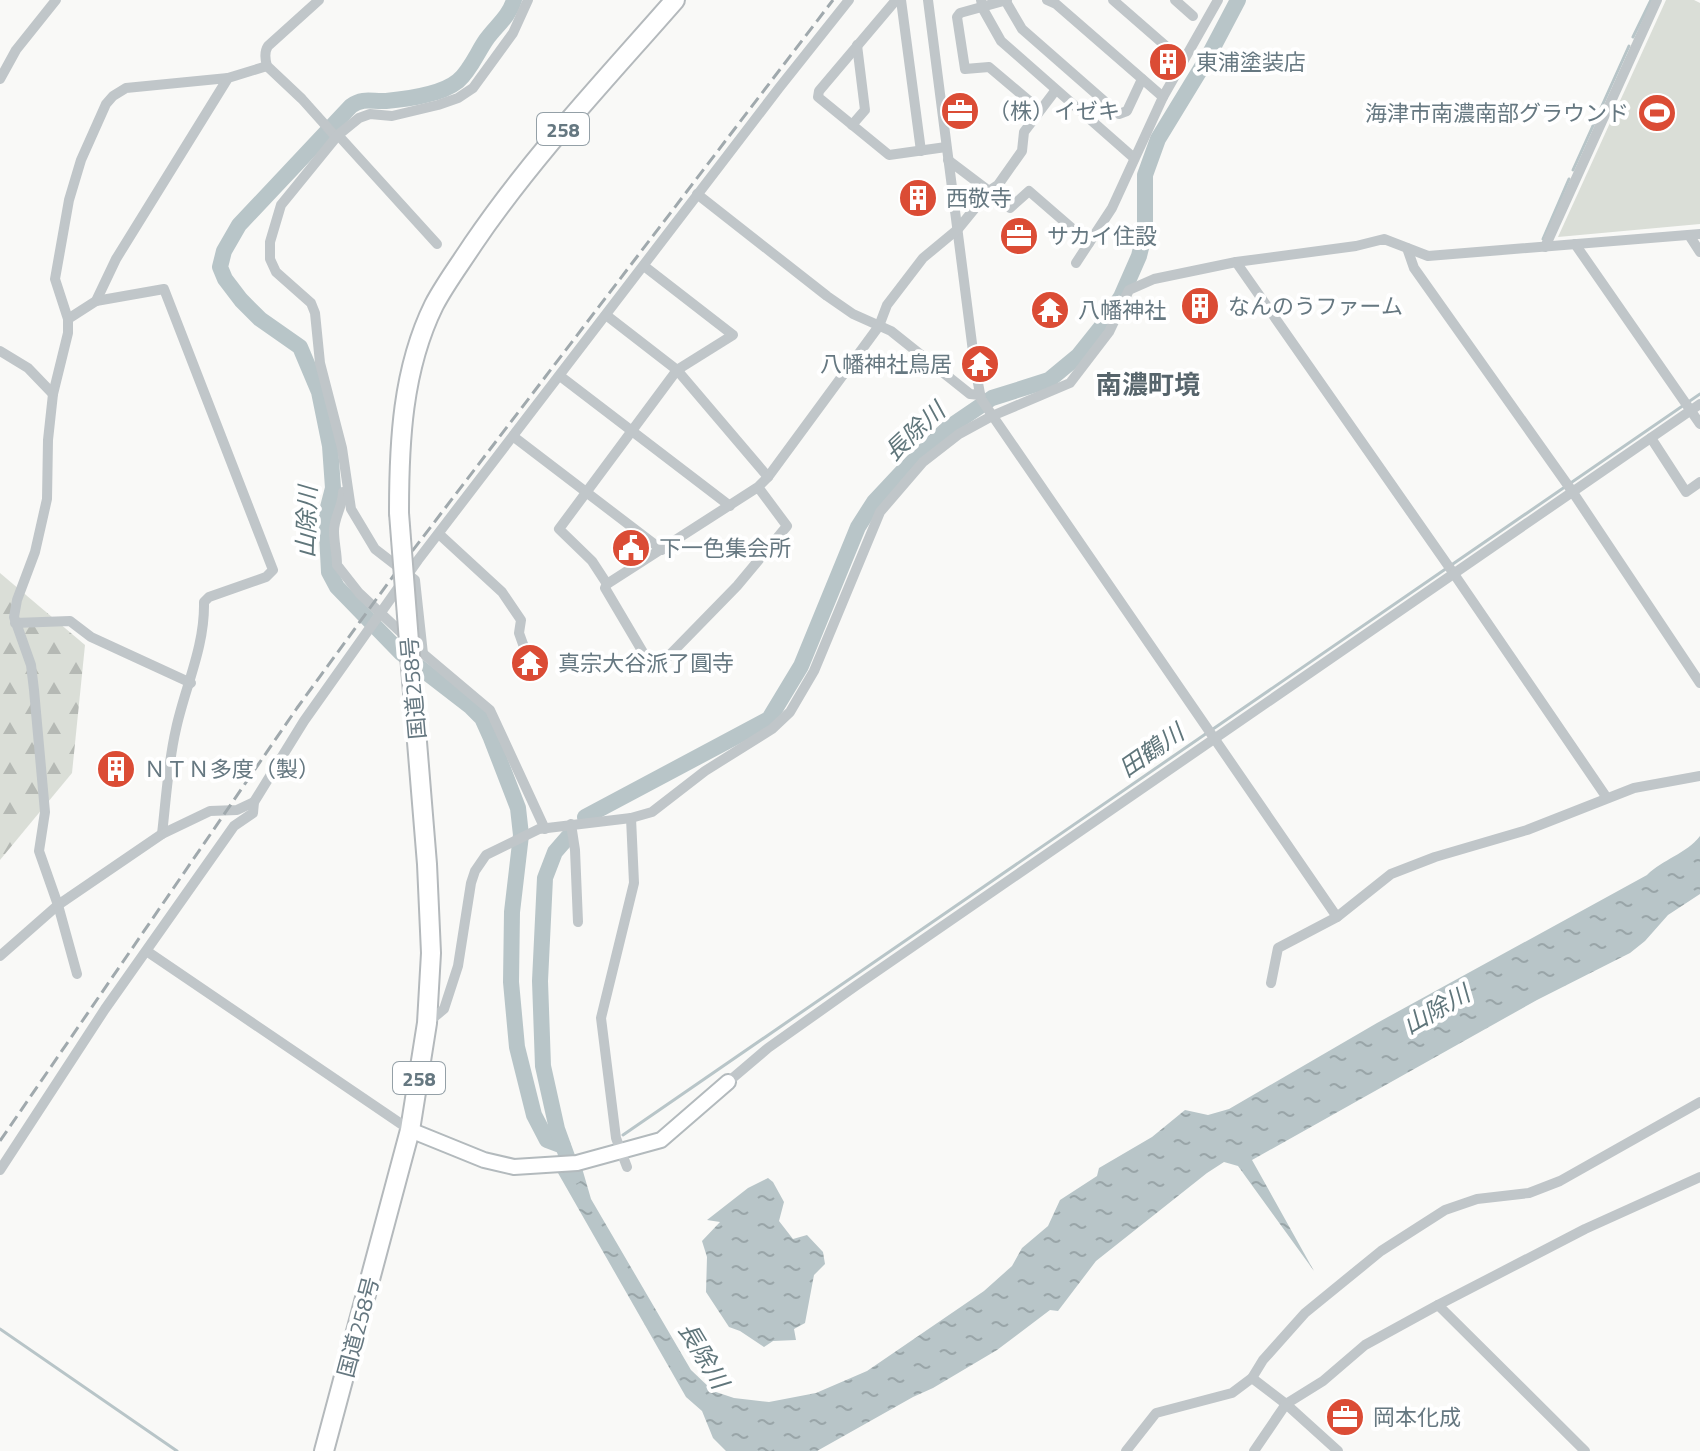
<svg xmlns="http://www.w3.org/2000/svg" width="1700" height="1451" font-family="'Titillium Web','Noto Sans JP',sans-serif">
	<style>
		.green { fill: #daded7 }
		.forest { fill: url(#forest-firs) }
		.water { fill: url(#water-ripples) }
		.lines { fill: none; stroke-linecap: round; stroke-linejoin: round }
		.stream { stroke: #b8c5c8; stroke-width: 3 }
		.river { stroke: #b8c5c8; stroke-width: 16 }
		.secondary-casing { stroke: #b3babd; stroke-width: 18 }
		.highway-casing { stroke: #b4b9bc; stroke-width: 22 }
		.street { stroke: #c0c6c9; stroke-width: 10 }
		.secondary { stroke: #fff; stroke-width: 14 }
		.highway { stroke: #fff; stroke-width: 18 }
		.rail { stroke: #a0a9ad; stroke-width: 3; stroke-dasharray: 12 6; stroke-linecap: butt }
		.highway-bridge-casing { stroke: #b4b9bc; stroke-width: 22; stroke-linecap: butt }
		.highway-bridge { stroke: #fff; stroke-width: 18 }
		.labels { text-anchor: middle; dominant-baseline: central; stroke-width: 8; stroke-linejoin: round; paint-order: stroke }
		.shield { fill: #fff; stroke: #94a0a7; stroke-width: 2 }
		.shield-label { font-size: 20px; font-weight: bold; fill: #667881 }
		.poi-label { font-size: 22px; fill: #667881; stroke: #fff; text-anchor: start }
		.street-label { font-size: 22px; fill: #667881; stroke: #fff }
		.water-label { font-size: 24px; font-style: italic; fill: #60767b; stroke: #fff }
		.quarter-label { font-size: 26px; font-weight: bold; fill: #57656c; stroke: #fff }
	</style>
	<defs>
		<pattern id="forest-firs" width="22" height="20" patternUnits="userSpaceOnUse" patternTransform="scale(2)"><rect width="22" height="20" fill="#daded7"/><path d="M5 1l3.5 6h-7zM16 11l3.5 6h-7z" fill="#b5b9b4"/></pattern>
		<pattern id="water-ripples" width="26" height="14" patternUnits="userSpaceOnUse" patternTransform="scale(2)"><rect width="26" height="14" fill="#b8c5c8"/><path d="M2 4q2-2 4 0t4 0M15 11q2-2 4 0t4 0" fill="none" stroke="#99a5a8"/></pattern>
	</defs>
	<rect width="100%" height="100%" fill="#f9f9f7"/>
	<!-- green -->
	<path class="green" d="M 1666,0 L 1694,0 L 1700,3 L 1700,224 L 1558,237 Z"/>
	<!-- forest -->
	<path class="forest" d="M 0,573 L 85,645 L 72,773 L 0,860 Z"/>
	<!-- water -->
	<g class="water">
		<path d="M 1700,836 L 1700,894 L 1668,915 L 1645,941 L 1630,953 L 1537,1000 L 1252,1160 L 1314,1271 L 1238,1166 L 1224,1162 L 1207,1173 L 1096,1261 L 1058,1311 L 1050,1310 L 997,1350 L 933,1388 L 913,1397 L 817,1451 L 726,1451 L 713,1438 L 702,1411 L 686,1397 L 558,1173 L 582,1168 L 591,1199 L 691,1370 L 713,1391 L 734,1398 L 769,1402 L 816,1393 L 867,1371 L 984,1291 L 1012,1266 L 1022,1248 L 1048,1226 L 1060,1200 L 1097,1176 L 1099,1168 L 1152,1137 L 1185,1110 L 1208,1115 L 1229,1109 L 1377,1023 L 1647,875 C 1663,859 1686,854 1700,836 Z"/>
		<path d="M 768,1178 L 773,1182 L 784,1202 L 779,1221 L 793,1239 L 807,1235 L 823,1252 L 825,1264 L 814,1275 L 805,1323 L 794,1329 L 796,1340 L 773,1341 L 764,1347 L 740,1331 L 729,1327 L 706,1292 L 707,1257 L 702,1241 L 720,1222 L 707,1220 L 748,1188 Z"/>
	</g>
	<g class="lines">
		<!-- stream -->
		<g class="stream">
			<path d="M 1633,37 L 1651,0"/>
			<path d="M 1573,170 L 1629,46"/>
			<path d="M 1543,239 L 1569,179"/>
			<path d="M 1213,729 L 1700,394"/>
			<path d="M 623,1135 L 1207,733"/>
			<path d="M 0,1329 L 177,1451"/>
		</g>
		<!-- river -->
		<g class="river">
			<path d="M 514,0 C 509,17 496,26 486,40 C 477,53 470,71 458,81 C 441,95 407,99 386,101 C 372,102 364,97 351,106 L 239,225 L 224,251 L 220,267 L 225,279 L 241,300 L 260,319 L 300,347 L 319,392 L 330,446 L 333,488 L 326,515 L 329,572 L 337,587 L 401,653 L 471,707 L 482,718 L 491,738 L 518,808 L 521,835 L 512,912 L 511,982 L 517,1047 L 534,1115 L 547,1140 L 563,1146"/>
			<path d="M 585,817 L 769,719 L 801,666 L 858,527 L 874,502 L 903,471 L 948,428 L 992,398 L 1049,380 L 1078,356 L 1102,326 L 1121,297 L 1139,256 L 1145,232 L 1145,175 L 1158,139 L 1208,57 L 1238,0"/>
			<path d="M 568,837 L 555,852 L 545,878 L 540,981 L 543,1066 L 557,1129 L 574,1176"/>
		</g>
		<!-- secondary casing -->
		<g class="secondary-casing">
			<path id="secondary" d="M 410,1130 L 484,1160 L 514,1167 L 577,1163 L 661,1140 L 728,1082"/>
		</g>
		<!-- highway casing -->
		<g class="highway-casing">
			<g id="highway">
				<path d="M 399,513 C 399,443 402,370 434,305 C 445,284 460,264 473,244 C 532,157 606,79 675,0"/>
				<path d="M 324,1451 L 410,1130 L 427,1023 L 431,953 L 427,864 L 413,693"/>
			</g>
		</g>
		<!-- street -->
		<g class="street">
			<path d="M 319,0 L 268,46 C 264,52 265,59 267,66 L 302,99 L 336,137"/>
			<path d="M 896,0 L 819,91 L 818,97 L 889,155 L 946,147"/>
			<path d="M 901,0 L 921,151"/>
			<path d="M 928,0 L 975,367 L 981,399 L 1337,917"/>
			<path d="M 981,0 L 983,9 L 1001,41 L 1134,158"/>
			<path d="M 1005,0 L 1022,29 L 1119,114 L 1127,111 L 1142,79"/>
			<path d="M 1007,0 L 960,13 L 957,17 L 965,69 L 989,67 L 1040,110"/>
			<path d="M 1047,0 L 1056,4 L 1163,97"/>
			<path d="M 1113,0 L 1183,61"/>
			<path d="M 1175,0 L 1193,16"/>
			<path d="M 0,79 L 16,50 L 56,0"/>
			<path d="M 852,125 L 865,110 L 857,45"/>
			<path d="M 338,135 L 437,244"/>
			<path d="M 948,160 L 989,191"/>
			<path d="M 697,194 L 827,296 L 853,314 L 891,331 L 970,394 L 980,395"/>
			<path d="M 1010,208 L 1029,191 L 1089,243"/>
			<path d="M 1689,235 L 1700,252"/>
			<path d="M 1575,244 L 1700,424"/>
			<path d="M 1545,247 L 1657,0"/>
			<path d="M 1407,248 L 1414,268 L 1572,491 L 1700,683"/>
			<path d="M 1236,262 L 1454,574 L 1607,798"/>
			<path d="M 1076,263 L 1112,208 L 1163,97 L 1218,0"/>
			<path d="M 96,301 L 164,289 L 273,570 L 266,577 L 209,597 L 204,602 C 205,647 185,687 176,729 C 168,763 166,800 162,834"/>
			<path d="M 606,315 L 677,370 L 768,477"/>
			<path d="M 68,319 L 96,301 L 116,259 L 228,78 L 267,66"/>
			<path d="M 0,351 L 28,368 L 53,394"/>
			<path d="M 560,376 L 730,506"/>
			<path d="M 514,437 L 662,550"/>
			<path d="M 1651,438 L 1686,492 L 1700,482"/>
			<path d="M 758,487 L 787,526 L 737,586 L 654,671 L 605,588 L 607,584 L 758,487 L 768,477 L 879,326 L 887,305 L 923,258 L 958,229 L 989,191 L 998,185 L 1022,151 L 1024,132 L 1055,91"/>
			<path d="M 343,492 C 343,506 334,517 334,531 C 334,543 337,553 337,565 L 359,593 L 406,637"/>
			<path d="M 439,534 L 502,592 L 521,620 L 519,633 L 524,647"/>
			<path d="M 607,584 L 592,561 L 559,529 L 677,370 L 733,335 L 644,266"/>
			<path d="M 15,623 L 70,621 L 91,637 L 191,683"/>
			<path d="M 420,651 L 490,710 L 545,829"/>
			<path d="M 423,654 L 415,580 L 375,549 L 351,509 L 342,448 L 320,363 L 315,313 L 311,303 L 276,272 L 270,259 L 270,242 L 281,205 L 338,135 L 359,118 L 370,114 L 392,116 L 438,105 L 458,98 L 473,88 L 513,33 L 528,0"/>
			<path d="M 571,824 L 575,850 L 578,922"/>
			<path d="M 148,952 L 410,1130"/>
			<path d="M 0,956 L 58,905 L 162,834 L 210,811 L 237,810 L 254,802"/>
			<path d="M 77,974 L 58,905 L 39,851 L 45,812 L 34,690 L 31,665 L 14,617 L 17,600 L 35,552 L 47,499 L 48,440 L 53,394 L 68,333 L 68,319 L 55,279 L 69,200 L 81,160 L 106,104 L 113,96 L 126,88 L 228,78"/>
			<path d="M 1271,983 L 1278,948 L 1337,917 L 1391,874 L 1435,857 L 1527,830 L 1634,788 L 1700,776"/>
			<path d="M 427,1023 L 444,1009 L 458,966 L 471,883 L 475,871 L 486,855 L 539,829 L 631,818 L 652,812 L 705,771 L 772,729 L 790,712 L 814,671 L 880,512 L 923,462 L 959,434 L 992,416 L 1070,383 L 1109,332 L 1129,290 L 1154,279 L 1236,262 L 1356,246 L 1384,239 L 1428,256 L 1700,234"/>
			<path d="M 728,1082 L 768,1048 L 857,985 L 1700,404"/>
			<path d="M 627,1167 L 616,1138 L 601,1018 L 634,883 L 631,818"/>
			<path d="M 0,1170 L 105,1009 L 234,826 L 253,813 L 254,802 L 304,721 L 418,560 L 779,88 L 849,0"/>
			<path d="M 1438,1305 L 1585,1451"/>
			<path d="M 1252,1378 L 1286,1404 L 1338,1451"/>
			<path d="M 1126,1451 L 1156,1413 L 1232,1393 L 1252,1378 L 1263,1360 L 1305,1313 L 1381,1251 L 1445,1210 L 1477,1199 L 1529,1193 L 1560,1181 L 1700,1102"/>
			<path d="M 1254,1451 L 1286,1404 L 1323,1381 L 1365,1345 L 1438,1305 L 1585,1229 L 1700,1177"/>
		</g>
		<!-- secondary -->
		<use href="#secondary" class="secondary"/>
		<!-- highway -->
		<use href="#highway" class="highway"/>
		<!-- rail -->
		<path class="rail" d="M 0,1141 L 297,708 L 394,575 L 833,0"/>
		<!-- highway-bridge casing -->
		<g class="highway-bridge-casing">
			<path id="highway-bridge" d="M 399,513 L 413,693"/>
		</g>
		<!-- highway-bridge -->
		<use href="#highway-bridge" class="highway-bridge"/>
	</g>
	<!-- icons -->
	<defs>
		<g id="building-disc" transform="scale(2)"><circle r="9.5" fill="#db4c35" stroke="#fff"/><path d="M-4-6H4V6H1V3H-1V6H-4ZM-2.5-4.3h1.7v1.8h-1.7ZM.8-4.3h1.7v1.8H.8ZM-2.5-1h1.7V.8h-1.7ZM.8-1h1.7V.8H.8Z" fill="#fff"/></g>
		<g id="office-disc" transform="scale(2)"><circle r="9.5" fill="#db4c35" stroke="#fff"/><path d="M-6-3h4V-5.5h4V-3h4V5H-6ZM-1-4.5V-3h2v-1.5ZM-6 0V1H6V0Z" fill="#fff"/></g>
		<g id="stadium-disc" transform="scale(2)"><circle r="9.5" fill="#db4c35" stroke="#fff"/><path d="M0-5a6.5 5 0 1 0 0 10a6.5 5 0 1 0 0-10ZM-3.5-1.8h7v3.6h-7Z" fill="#fff"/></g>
		<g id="temple-disc" transform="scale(2)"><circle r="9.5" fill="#db4c35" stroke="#fff"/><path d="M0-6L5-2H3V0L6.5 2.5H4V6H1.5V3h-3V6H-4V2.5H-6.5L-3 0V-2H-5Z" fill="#fff"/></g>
		<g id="civic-disc" transform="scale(2)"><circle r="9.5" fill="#db4c35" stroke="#fff"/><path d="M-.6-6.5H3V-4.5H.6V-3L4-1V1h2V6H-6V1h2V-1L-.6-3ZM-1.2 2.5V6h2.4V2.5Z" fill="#fff"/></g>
	</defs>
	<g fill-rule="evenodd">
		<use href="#building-disc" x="1168" y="62"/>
		<use href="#office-disc" x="960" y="111"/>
		<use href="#stadium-disc" x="1657" y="113"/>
		<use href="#building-disc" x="918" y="198"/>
		<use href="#office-disc" x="1019" y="236"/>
		<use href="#building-disc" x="1200" y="306"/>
		<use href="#temple-disc" x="1050" y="310"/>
		<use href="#temple-disc" x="980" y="364"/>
		<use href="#civic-disc" x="631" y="548"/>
		<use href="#temple-disc" x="530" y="663"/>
		<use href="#building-disc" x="116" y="769"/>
		<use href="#office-disc" x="1345" y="1417"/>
	</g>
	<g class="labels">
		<!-- shield labels -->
		<g class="shield">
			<rect x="537" y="113" width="52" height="32" rx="6"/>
			<rect x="393" y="1062" width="52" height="32" rx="6"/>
		</g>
		<g class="shield-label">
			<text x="563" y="129">258</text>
			<text x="419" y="1078">258</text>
		</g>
		<!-- poi labels -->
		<g class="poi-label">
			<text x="1196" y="62">東浦塗装店</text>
			<text x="988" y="111">（株）イゼキ</text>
			<text x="1629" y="113" text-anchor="end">海津市南濃南部グラウンド</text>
			<text x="946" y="198">西敬寺</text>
			<text x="1047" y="236">サカイ住設</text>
			<text x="1228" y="306">なんのうファーム</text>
			<text x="1078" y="310">八幡神社</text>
			<text x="952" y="364" text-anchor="end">八幡神社鳥居</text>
			<text x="659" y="548">下一色集会所</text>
			<text x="558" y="663">真宗大谷派了圓寺</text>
			<text x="144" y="769">ＮＴＮ多度（製）</text>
			<text x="1373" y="1417">岡本化成</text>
		</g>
		<!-- street labels -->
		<g class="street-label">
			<text transform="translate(413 688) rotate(-95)">国道258号</text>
			<text transform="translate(358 1327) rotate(-75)">国道258号</text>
		</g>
		<!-- water labels -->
		<g class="water-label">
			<text transform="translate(914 431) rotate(-43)">長除川</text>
			<text transform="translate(306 522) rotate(-88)">山除川</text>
			<text transform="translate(1151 750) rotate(-35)">田鶴川</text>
			<text transform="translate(1436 1009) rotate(-30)">山除川</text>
			<text transform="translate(704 1355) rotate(59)">長除川</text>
		</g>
		<!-- quarter labels -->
		<g class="quarter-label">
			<text x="1148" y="384">南濃町境</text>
		</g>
	</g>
</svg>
